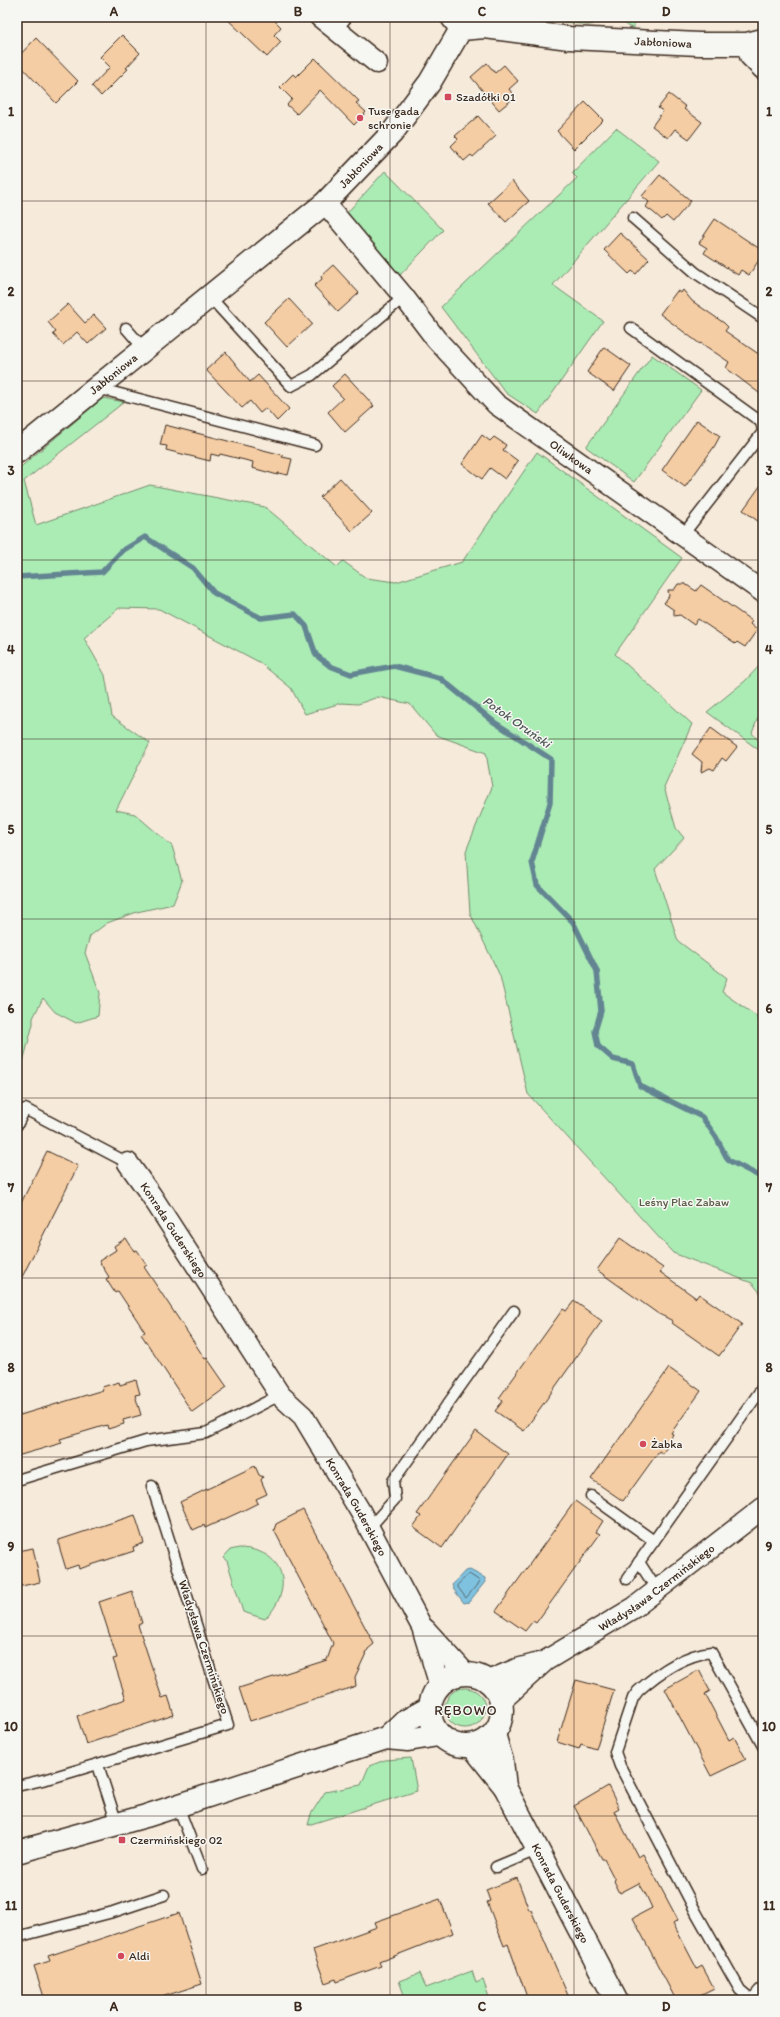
<svg xmlns="http://www.w3.org/2000/svg" width="780" height="2017" font-family="Itim,sans-serif">
	<style>
		.green { fill: #abecb5; stroke: #738b6a }
		.water { fill: #7fc2e0; stroke: #648592 }
		.lines { fill: none; stroke-linecap: round; stroke-linejoin: round }
		.shore { stroke: #56676c; stroke-width: 1 }
		.stream { stroke: #648592; stroke-width: 5.5 }
		.building { fill: #f5cda4; stroke: #3b2a1e }
		.service-casing { stroke: #3b2a1e; stroke-width: 13 }
		.minor-casing { stroke: #3b2a1e; stroke-width: 23 }
		.tertiary-casing { stroke: #3b2a1e; stroke-width: 25 }
		.secondary-casing { stroke: #3b2a1e; stroke-width: 25 }
		.service { stroke: #f6f6f2; stroke-width: 10 }
		.minor { stroke: #f6f6f2; stroke-width: 20 }
		.tertiary { stroke: #f6f6f2; stroke-width: 22 }
		.secondary { stroke: #f6f6f2; stroke-width: 22 }
		.grid { fill: none; stroke: #3b2a1e; stroke-width: 1; stroke-opacity: 0.55 }
		.poi-dot { fill: #d1495b; stroke: #f6f6f2; stroke-width: 1.5 }
		.labels { text-anchor: middle; dominant-baseline: central; stroke-width: 3; stroke-linejoin: round; paint-order: stroke }
		.street-label { font-size: 12px; fill: #3b2a1e; stroke: #f6f6f2 }
		.poi-label { font-size: 12px; fill: #3b2a1e; stroke: #f6f6f2; text-anchor: start }
		.park-label { font-size: 12px; fill: #575a44; stroke: #f6f6f2 }
		.water-label { font-size: 13px; font-style: italic; fill: #4f5858; stroke: #f6f6f2 }
		.quarter-label { font-size: 14px; letter-spacing: 1px; fill: #3b2a1e; stroke: #f6f6f2 }
		.neatline { fill: none; stroke: #3b2a1e; stroke-width: 1.5 }
		.grid-label { font-size: 13px; text-anchor: middle; font-weight: bold; fill: #3b2a1e }
	</style>
	<rect width="100%" height="100%" fill="#f6eadb"/>
	<filter id="ink" filterUnits="userSpaceOnUse"><feTurbulence type="fractalNoise" baseFrequency=".025" numOctaves="2"/><feDisplacementMap in="SourceGraphic" scale="8" xChannelSelector="R" yChannelSelector="G"/><feConvolveMatrix kernelMatrix="1 2 1 2 8 2 1 2 1" color-interpolation-filters="sRGB"/></filter>
	<g filter="url(#ink)">
		<!-- green -->
		<g class="green">
			<path d="M 525,17 L 596,17 L 596,18 L 593,24 L 588,25 Z"/>
			<path d="M 622,17 L 634,17 L 634,28 C 626,27 624,24 622,17 Z"/>
			<path d="M 616,128 L 659,161 L 553,285 L 603,321 L 538,414 L 506,393 L 441,307 L 577,178 L 572,173 Z"/>
			<path d="M 385,171 L 443,230 L 399,276 L 345,215 Z"/>
			<path d="M 652,355 L 701,390 L 634,482 L 586,447 Z"/>
			<path d="M 103,398 L 124,402 L 24,481 L 36,525 L 150,485 L 265,507 L 337,567 L 343,561 L 366,578 L 396,582 L 462,562 L 537,452 L 682,558 L 615,654 L 692,724 L 664,787 L 676,828 L 684,838 L 655,869 L 678,941 L 727,978 L 722,992 L 756,1016 L 763,1030 L 763,1296 L 752,1283 L 673,1253 L 528,1094 L 500,976 L 470,913 L 466,851 L 492,787 L 486,753 L 436,735 L 410,704 L 378,697 L 358,704 L 341,703 L 305,714 L 291,688 L 259,662 L 159,609 L 119,608 L 84,638 L 105,675 L 112,716 L 150,743 L 116,810 L 135,814 L 172,846 L 182,881 L 173,904 L 137,912 L 107,923 L 90,936 L 85,953 L 100,993 L 98,1016 L 76,1023 L 55,1012 L 43,998 L 33,1018 L 33,1024 L 17,1085 L 17,470 Z"/>
			<path d="M 763,662 L 763,705 L 752,733 L 763,746 L 763,753 L 707,712 L 745,681 Z"/>
			<path d="M 239,1548 C 284,1549 296,1588 265,1619 L 243,1612 L 227,1561 L 223,1558 L 230,1550 Z"/>
			<circle cx="465" cy="1708" r="20"/>
			<path d="M 411,1758 L 417,1791 L 308,1825 L 311,1814 L 325,1792 L 361,1785 L 369,1766 L 385,1760 Z"/>
			<path d="M 472,1971 L 476,1983 L 483,1980 L 490,2000 L 406,2000 L 399,1981 L 420,1973 L 426,1988 Z"/>
		</g>
		<!-- water -->
		<path class="water" d="M 470,1570 L 485,1578 L 485,1582 L 469,1602 L 464,1603 L 454,1590 L 452,1585 L 465,1571 Z"/>
		<g class="lines">
			<!-- shore -->
			<path class="shore" d="M 469,1574 L 480,1581 L 466,1598 L 457,1586 Z"/>
			<!-- stream -->
			<path class="stream" d="M 17,577 L 102,572 L 122,551 L 145,537 L 193,568 L 214,593 L 261,618 L 295,614 L 306,626 L 316,655 L 330,666 L 351,674 L 394,666 L 440,678 L 494,722 L 551,759 L 550,803 L 532,862 L 537,885 L 573,922 L 597,971 L 601,1011 L 595,1031 L 598,1046 L 613,1059 L 633,1064 L 640,1086 L 702,1117 L 716,1137 L 728,1160 L 763,1178"/>
		</g>
		<!-- building -->
		<g class="building">
			<path d="M 225,17 L 271,17 L 281,27 L 274,35 L 281,42 L 267,57 Z"/>
			<path d="M 122,35 L 140,53 L 126,68 L 128,69 L 101,96 L 92,86 L 110,67 L 100,57 Z"/>
			<path d="M 36,38 L 78,81 L 56,103 L 17,62 L 17,58 Z"/>
			<path d="M 315,58 L 359,101 L 356,103 L 366,112 L 354,125 L 320,90 L 297,114 L 287,105 L 292,99 L 280,87 L 293,74 L 296,77 Z"/>
			<path d="M 487,63 L 495,73 L 504,65 L 518,81 L 509,89 L 515,97 L 499,110 L 471,77 Z"/>
			<path d="M 669,94 L 686,107 L 684,109 L 702,122 L 689,139 L 675,129 L 668,138 L 652,126 L 663,111 L 658,108 Z"/>
			<path d="M 585,102 L 603,120 L 574,149 L 557,131 Z"/>
			<path d="M 478,116 L 496,136 L 473,157 L 471,155 L 464,161 L 451,146 L 458,139 L 455,136 Z"/>
			<path d="M 660,175 L 691,201 L 673,222 L 666,216 L 662,220 L 654,213 L 646,207 L 649,202 L 642,196 Z"/>
			<path d="M 512,181 L 529,201 L 506,222 L 488,203 Z"/>
			<path d="M 715,219 L 763,251 L 763,254 L 749,275 L 741,270 L 738,275 L 704,253 L 707,248 L 699,243 Z"/>
			<path d="M 620,233 L 649,259 L 636,274 L 632,271 L 629,274 L 604,250 Z"/>
			<path d="M 333,265 L 359,293 L 338,312 L 314,286 L 322,279 L 321,276 Z"/>
			<path d="M 683,290 L 692,301 L 724,323 L 728,327 L 725,331 L 763,357 L 763,396 L 726,368 L 729,362 L 701,343 L 700,344 L 660,314 L 677,291 L 681,293 Z"/>
			<path d="M 289,299 L 312,324 L 287,347 L 264,322 Z"/>
			<path d="M 68,304 L 85,323 L 94,315 L 106,328 L 88,344 L 77,332 L 63,345 L 53,334 L 56,332 L 48,322 Z"/>
			<path d="M 604,347 L 631,366 L 614,391 L 587,372 Z"/>
			<path d="M 226,352 L 250,382 L 258,375 L 289,409 L 277,421 L 266,408 L 260,413 L 250,401 L 242,408 L 206,370 Z"/>
			<path d="M 345,374 L 374,406 L 345,432 L 328,412 L 343,398 L 332,386 Z"/>
			<path d="M 697,420 L 720,436 L 714,447 L 685,487 L 662,470 Z"/>
			<path d="M 165,425 L 283,455 L 282,457 L 292,459 L 288,475 L 278,473 L 278,475 L 252,468 L 253,462 L 220,454 L 219,456 L 211,454 L 210,461 L 166,450 L 167,446 L 160,445 Z"/>
			<path d="M 482,435 L 490,441 L 494,437 L 506,445 L 503,450 L 518,461 L 505,479 L 490,468 L 482,479 L 462,464 Z"/>
			<path d="M 340,478 L 372,513 L 352,531 L 320,497 Z"/>
			<path d="M 763,482 L 763,525 L 743,510 Z"/>
			<path d="M 678,584 L 685,584 L 696,591 L 701,585 L 752,621 L 750,624 L 757,630 L 745,647 L 737,642 L 735,644 L 698,619 L 694,625 L 680,615 L 674,616 L 674,610 L 664,603 L 669,596 L 668,590 L 674,590 Z"/>
			<path d="M 711,728 L 737,747 L 726,761 L 722,758 L 714,770 L 710,768 L 701,772 L 702,762 L 692,754 Z"/>
			<path d="M 47,1151 L 78,1166 L 17,1287 L 17,1211 Z"/>
			<path d="M 126,1238 L 134,1251 L 137,1250 L 147,1265 L 144,1267 L 182,1324 L 205,1359 L 207,1358 L 227,1387 L 192,1412 L 141,1334 L 145,1332 L 118,1291 L 115,1293 L 106,1279 L 109,1277 L 99,1261 L 116,1250 L 114,1246 Z"/>
			<path d="M 620,1238 L 663,1268 L 660,1272 L 696,1298 L 699,1294 L 742,1324 L 719,1356 L 672,1323 L 673,1321 L 657,1313 L 597,1270 Z"/>
			<path d="M 574,1301 L 602,1321 L 524,1431 L 495,1411 L 503,1401 L 499,1398 L 563,1309 L 566,1311 Z"/>
			<path d="M 669,1368 L 701,1391 L 671,1433 L 673,1434 L 663,1454 L 659,1451 L 623,1501 L 591,1479 Z"/>
			<path d="M 136,1380 L 140,1394 L 135,1395 L 141,1415 L 123,1420 L 124,1424 L 108,1429 L 107,1425 L 60,1439 L 62,1443 L 17,1456 L 17,1416 L 103,1390 L 102,1387 L 119,1382 L 120,1385 Z"/>
			<path d="M 476,1431 L 508,1454 L 442,1548 L 413,1527 L 421,1516 L 417,1514 Z"/>
			<path d="M 255,1466 L 259,1475 L 263,1477 L 261,1480 L 267,1494 L 256,1499 L 258,1503 L 242,1511 L 205,1528 L 204,1525 L 193,1530 L 180,1502 Z"/>
			<path d="M 575,1501 L 603,1521 L 596,1532 L 600,1534 L 536,1623 L 533,1621 L 525,1631 L 496,1611 Z"/>
			<path d="M 303,1510 L 374,1644 L 368,1649 L 355,1677 L 356,1686 L 250,1721 L 239,1688 L 327,1660 L 333,1643 L 274,1530 L 276,1524 Z"/>
			<path d="M 135,1515 L 144,1543 L 133,1547 L 134,1551 L 79,1569 L 78,1565 L 66,1569 L 59,1546 L 59,1540 Z"/>
			<path d="M 33,1548 L 40,1582 L 17,1587 L 17,1551 Z"/>
			<path d="M 132,1591 L 142,1623 L 138,1625 L 162,1698 L 168,1696 L 174,1715 L 86,1744 L 77,1716 L 126,1699 L 113,1659 L 117,1658 L 99,1602 Z"/>
			<path d="M 699,1670 L 710,1691 L 705,1694 L 729,1740 L 734,1737 L 746,1759 L 711,1776 L 665,1689 Z"/>
			<path d="M 576,1680 L 614,1690 L 596,1749 L 581,1744 L 579,1749 L 557,1742 Z"/>
			<path d="M 608,1786 L 619,1808 L 614,1811 L 638,1857 L 643,1854 L 678,1920 L 673,1923 L 697,1969 L 702,1966 L 714,1988 L 698,1996 L 688,2000 L 676,2000 L 633,1918 L 652,1908 L 646,1895 L 639,1883 L 620,1893 L 614,1881 L 615,1880 L 604,1859 L 602,1859 L 574,1806 Z"/>
			<path d="M 517,1878 L 529,1910 L 531,1910 L 570,2000 L 528,2000 L 508,1944 L 504,1946 L 487,1902 L 490,1901 L 486,1890 Z"/>
			<path d="M 440,1899 L 453,1933 L 379,1962 L 381,1966 L 353,1976 L 337,1982 L 336,1979 L 325,1983 L 313,1950 L 377,1927 L 375,1922 Z"/>
			<path d="M 179,1913 L 202,1984 L 152,2000 L 45,2000 L 34,1966 L 50,1961 L 48,1956 Z"/>
		</g>
		<g class="lines">
			<!-- service casing -->
			<g class="service-casing">
				<g id="service">
					<path d="M 336,30 L 347,17"/>
					<path d="M 633,218 L 696,273 L 763,318"/>
					<path d="M 210,297 L 291,386 L 312,375 L 404,297"/>
					<path d="M 126,328 L 145,350"/>
					<path d="M 631,328 L 761,422 L 763,430"/>
					<path d="M 97,388 L 315,445"/>
					<path d="M 682,536 L 763,432"/>
					<path d="M 17,1125 L 25,1109 L 128,1163"/>
					<path d="M 17,1480 L 146,1441 L 206,1433 L 280,1395"/>
					<path d="M 591,1496 L 654,1541"/>
					<path d="M 369,1528 L 395,1499 L 393,1481 L 514,1311"/>
					<path d="M 639,1562 L 657,1590"/>
					<path d="M 627,1579 L 763,1387"/>
					<path d="M 98,1765 L 117,1824"/>
					<path d="M 17,1786 L 51,1778 L 228,1725 L 152,1486"/>
					<path d="M 178,1806 L 202,1869"/>
					<path d="M 496,1867 L 539,1849"/>
					<path d="M 17,1937 L 113,1912 L 164,1895"/>
					<path d="M 752,2000 L 740,1990 L 697,1914 L 620,1766 L 615,1752 L 633,1698 L 638,1691 C 658,1673 684,1655 711,1652 L 763,1746"/>
				</g>
			</g>
			<!-- minor casing -->
			<g class="minor-casing">
				<g id="minor">
					<path d="M 320,17 L 377,63"/>
					<path d="M 747,44 L 750,56 L 763,69"/>
					<path id="s1" d="M 325,203 L 404,297 L 436,339 L 496,404 L 763,592"/>
					<path id="s2" d="M 128,1163 L 151,1195 L 280,1395 L 303,1416 L 360,1511 L 422,1627 L 437,1676 L 439,1686"/>
					<path d="M 425,1629 L 466,1674"/>
					<path d="M 488,1681 L 517,1669 L 543,1662"/>
					<path id="s3" d="M 501,1701 L 545,1661 L 635,1607 L 763,1508"/>
					<path d="M 758,2000 L 763,1994"/>
				</g>
			</g>
			<!-- tertiary casing -->
			<g class="tertiary-casing">
				<g id="tertiary">
					<path d="M 452,17 L 461,29"/>
					<circle cx="466" cy="1710" r="36"/>
					<path d="M 494,1734 L 502,1761 L 505,1787"/>
					<path d="M 386,1738 L 408,1740 L 438,1735"/>
					<path id="s4" d="M 473,1747 L 505,1787 L 616,2000"/>
					<path d="M 17,1852 L 146,1816 L 386,1738 L 402,1723 L 429,1708"/>
				</g>
			</g>
			<!-- secondary casing -->
			<g class="secondary-casing">
				<g id="secondary">
					<path id="s5" d="M 17,452 L 325,203 L 392,133 L 430,82 L 461,29 L 485,27 L 569,38 L 699,44 L 747,44 L 763,40"/>
				</g>
			</g>
			<!-- service -->
			<use href="#service" class="service"/>
			<!-- minor -->
			<use href="#minor" class="minor"/>
			<!-- tertiary -->
			<use href="#tertiary" class="tertiary"/>
			<!-- secondary -->
			<use href="#secondary" class="secondary"/>
		</g>
	</g>
	<!-- grid -->
	<path class="grid" d="M 206,17 L 206,2000M 390,17 L 390,2000M 574,17 L 574,2000M 17,201 L 763,201M 17,381 L 763,381M 17,560 L 763,560M 17,739 L 763,739M 17,919 L 763,919M 17,1098 L 763,1098M 17,1278 L 763,1278M 17,1457 L 763,1457M 17,1636 L 763,1636M 17,1816 L 763,1816"/>
	<!-- markers -->
	<g class="poi-dot">
		<rect x="444" y="93" width="8" height="8" rx="2"/>
		<circle cx="360" cy="118" r="4"/>
		<circle cx="643" cy="1444" r="4"/>
		<rect x="118" y="1836" width="8" height="8" rx="2"/>
		<circle cx="121" cy="1956" r="4"/>
	</g>
	<g class="labels">
		<!-- street labels -->
		<g class="street-label">
			<text stroke="none"><textPath href="#s5" startOffset="821">Jabłoniowa</textPath></text>
			<text stroke="none"><textPath href="#s5" startOffset="448">Jabłoniowa</textPath></text>
			<text stroke="none"><textPath href="#s5" startOffset="124">Jabłoniowa</textPath></text>
			<text stroke="none"><textPath href="#s1" startOffset="356">Oliwkowa</textPath></text>
			<text stroke="none"><textPath href="#s2" startOffset="81">Konrada Guderskiego</textPath></text>
			<text stroke="none"><textPath href="#s2" startOffset="414">Konrada Guderskiego</textPath></text>
			<text stroke="none"><textPath href="#s3" startOffset="193">Władysława Czermińskiego</textPath></text>
			<text transform="translate(204 1647) rotate(72)">Władysława Czermińskiego</text>
			<text stroke="none"><textPath href="#s4" startOffset="171">Konrada Guderskiego</textPath></text>
		</g>
		<!-- poi labels -->
		<g class="poi-label">
			<text x="456" y="97">Szadółki 01</text>
			<text x="368" y="111">Tuse gada<tspan x="368" dy="14">schronie</tspan></text>
			<text x="651" y="1444">Żabka</text>
			<text x="130" y="1840">Czermińskiego 02</text>
			<text x="129" y="1956">Aldi</text>
		</g>
		<!-- park labels -->
		<g class="park-label">
			<text x="684" y="1202">Leśny Plac Zabaw</text>
		</g>
		<!-- water labels -->
		<g class="water-label">
			<text transform="translate(517 722) rotate(35)">Potok Oruński</text>
		</g>
		<!-- quarter labels -->
		<g class="quarter-label">
			<text x="466" y="1710">RĘBOWO</text>
		</g>
	</g>
	<!-- margin -->
	<rect width="780" height="2017" fill="none" stroke="#f6f6f2" stroke-width="44"/>
	<rect x="22" y="22" width="736" height="1973" class="neatline"/>
	<g class="grid-label">
		<text x="114" y="16">A</text>
		<text x="298" y="16">B</text>
		<text x="482" y="16">C</text>
		<text x="666" y="16">D</text>
		<text x="11" y="116">1</text>
		<text x="769" y="116">1</text>
		<text x="11" y="296">2</text>
		<text x="769" y="296">2</text>
		<text x="11" y="475">3</text>
		<text x="769" y="475">3</text>
		<text x="11" y="654">4</text>
		<text x="769" y="654">4</text>
		<text x="11" y="834">5</text>
		<text x="769" y="834">5</text>
		<text x="11" y="1013">6</text>
		<text x="769" y="1013">6</text>
		<text x="11" y="1192">7</text>
		<text x="769" y="1192">7</text>
		<text x="11" y="1372">8</text>
		<text x="769" y="1372">8</text>
		<text x="11" y="1551">9</text>
		<text x="769" y="1551">9</text>
		<text x="11" y="1731">10</text>
		<text x="769" y="1731">10</text>
		<text x="11" y="1910">11</text>
		<text x="769" y="1910">11</text>
		<text x="114" y="2011">A</text>
		<text x="298" y="2011">B</text>
		<text x="482" y="2011">C</text>
		<text x="666" y="2011">D</text>
	</g>
</svg>
